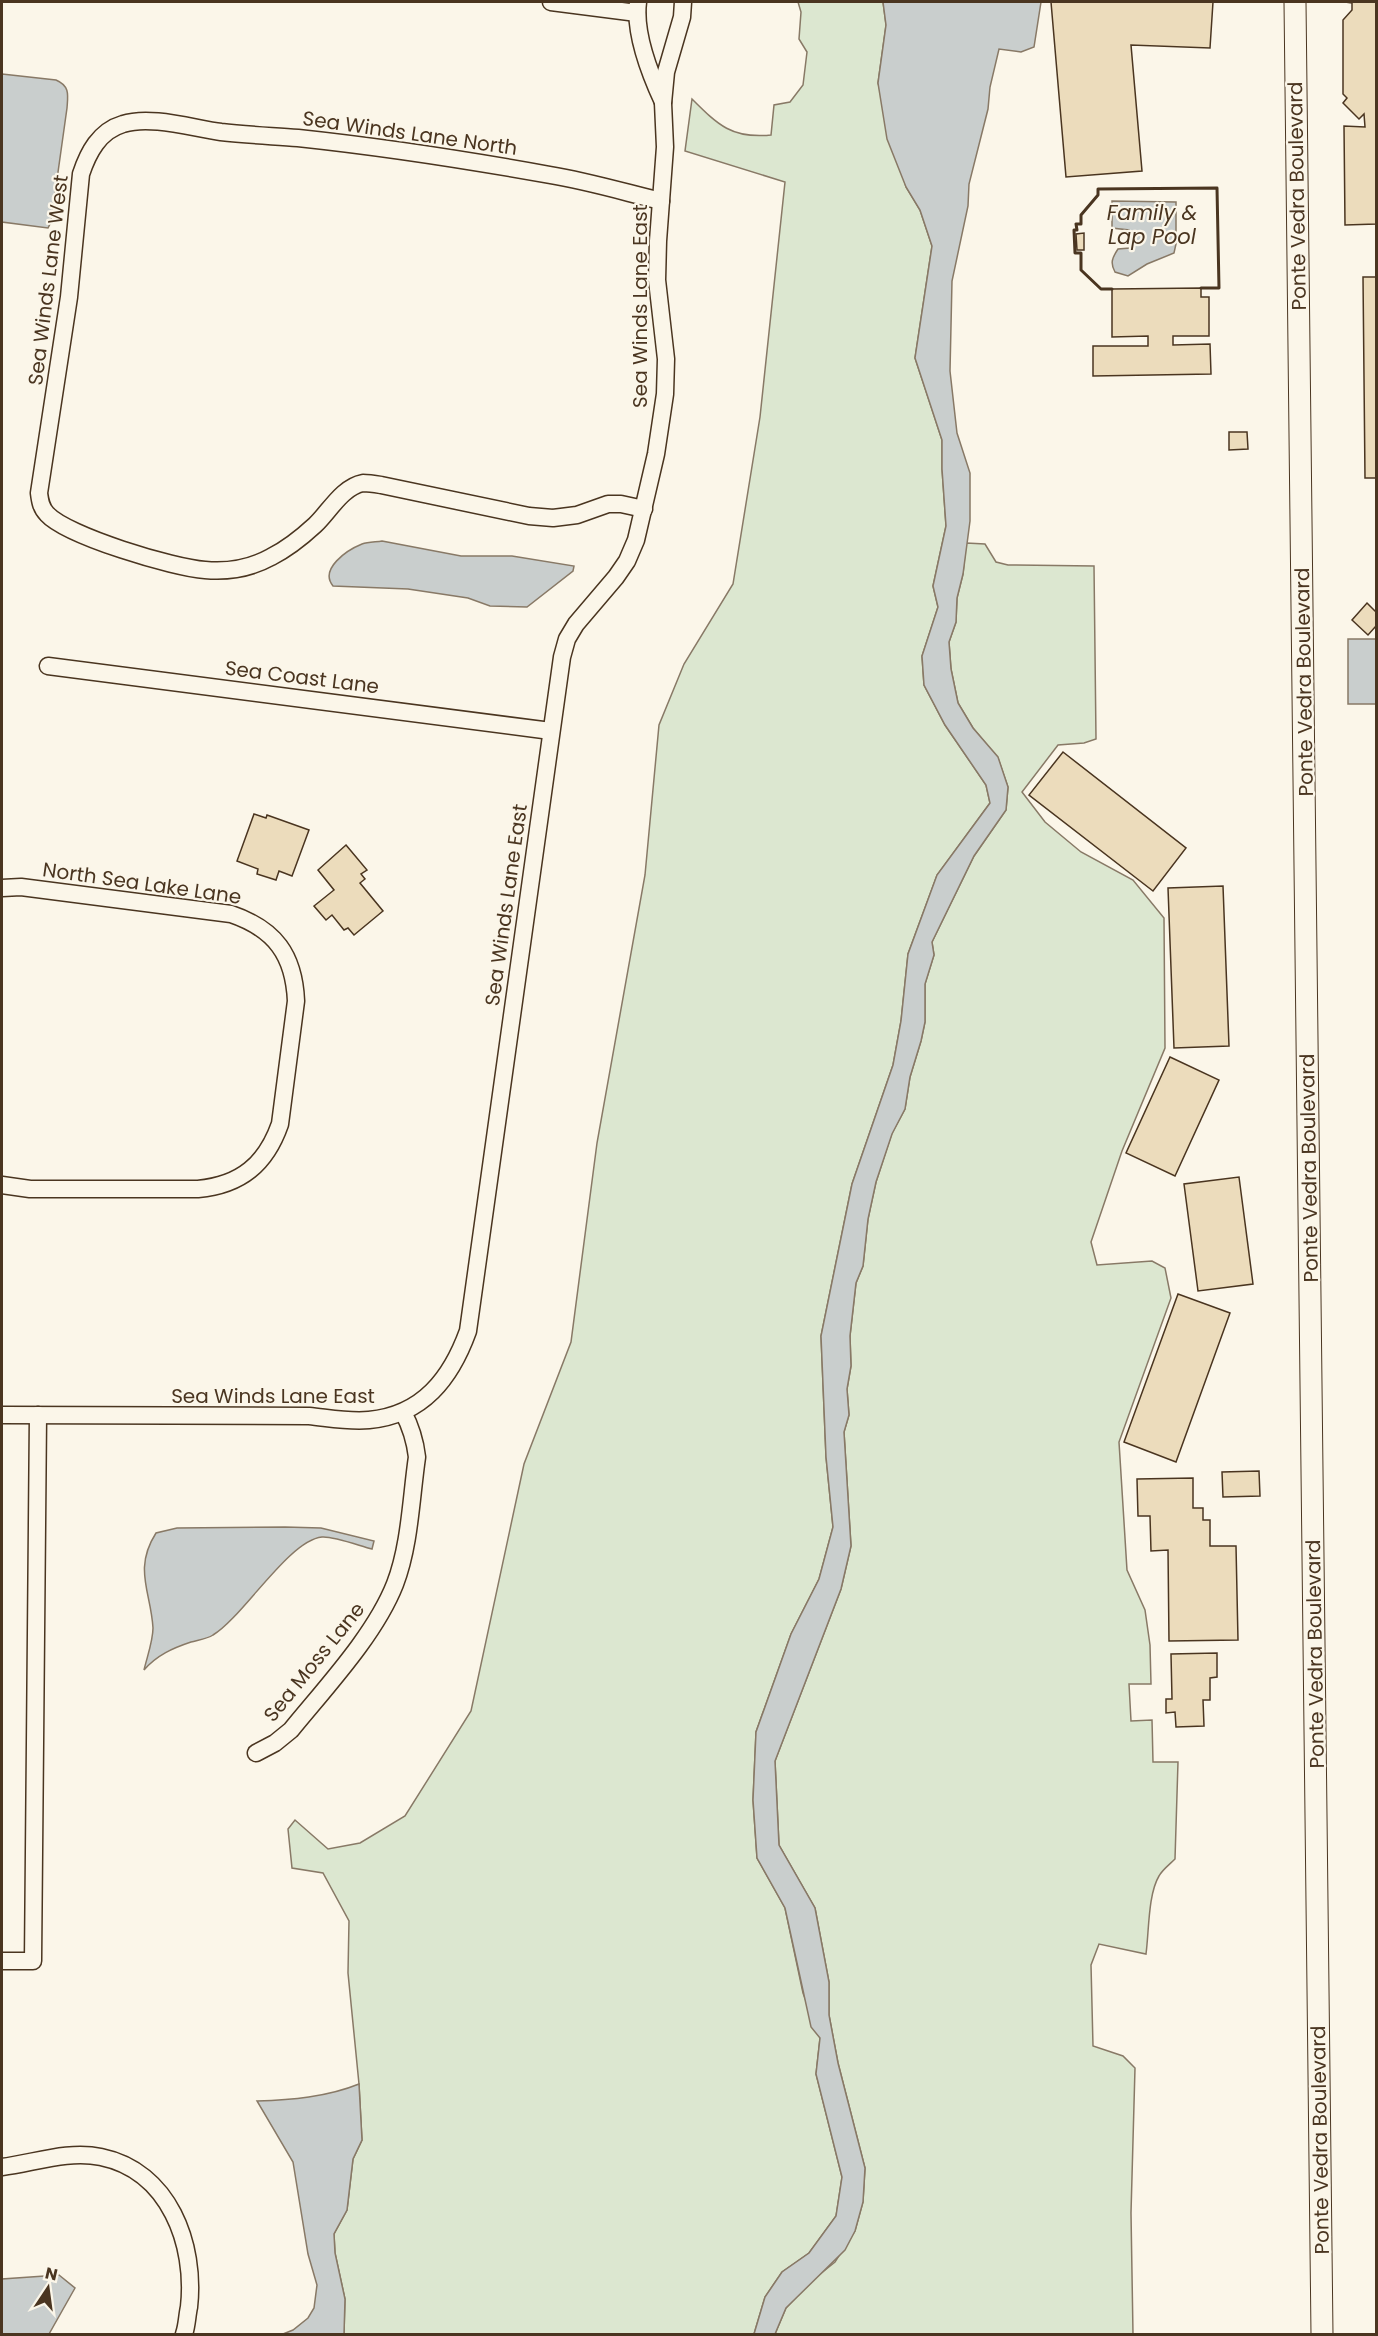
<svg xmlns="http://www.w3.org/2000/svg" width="1378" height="2336" font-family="Poppins,sans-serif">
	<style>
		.green { fill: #dce7d0; stroke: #887966; stroke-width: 1.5 }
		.water { fill: #c9cecd; stroke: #887966; stroke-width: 1.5 }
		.building { fill: #ecdcbc; stroke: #4a3520; stroke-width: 1.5 }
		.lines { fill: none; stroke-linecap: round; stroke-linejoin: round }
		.minor-casing { stroke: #4a3520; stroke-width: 19 }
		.tertiary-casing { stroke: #4a3520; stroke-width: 23 }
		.minor { stroke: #fbf6e9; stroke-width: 16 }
		.tertiary { stroke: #fbf6e9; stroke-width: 21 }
		.wall { stroke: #4a3520; stroke-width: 3 }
		.labels { text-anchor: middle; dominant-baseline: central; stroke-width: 4.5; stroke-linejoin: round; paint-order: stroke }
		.street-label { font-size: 20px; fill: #4a3520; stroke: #fbf6e9 }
		.water-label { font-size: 21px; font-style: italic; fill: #4a3520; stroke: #fbf6e9 }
	</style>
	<rect width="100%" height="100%" fill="#fbf6e9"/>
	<!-- green -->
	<g class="green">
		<path d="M 798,2 L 883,2 L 886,25 L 878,83 L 906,187 L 920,210 L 932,246 L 915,358 L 942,440 L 942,469 L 946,526 L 933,586 L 938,607 L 922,656 L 924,685 L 945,725 L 986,785 L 990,803 L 937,875 L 908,954 L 901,1021 L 893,1065 L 852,1184 L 821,1336 L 826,1457 L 833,1527 L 819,1579 L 791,1634 L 756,1732 L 753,1800 L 757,1858 L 785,1908 L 803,1993 L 820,2038 L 816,2074 L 842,2177 L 836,2216 L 809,2253 L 782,2272 L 765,2297 L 754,2334 L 344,2334 L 345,2299 L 335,2253 L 334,2234 L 347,2210 L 353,2159 L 362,2140 L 359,2084 L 348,1973 L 349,1921 L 323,1873 L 292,1868 L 288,1829 L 295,1820 L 328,1849 L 360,1843 L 405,1816 L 471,1711 L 524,1464 L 571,1342 L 597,1143 L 645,875 L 659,725 L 684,664 L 733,584 L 760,417 L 785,182 L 685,151 L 692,99 C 718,125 732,139 771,135 L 774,105 L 790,102 L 803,85 L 807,52 L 799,39 L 801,12 Z"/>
		<path d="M 966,543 L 985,544 L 996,562 L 1008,565 L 1094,566 L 1096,739 L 1084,743 L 1058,745 L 1022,792 L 1045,822 L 1081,852 L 1133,880 L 1164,918 L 1165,1048 L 1122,1151 L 1091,1242 L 1097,1265 L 1152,1261 L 1165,1268 L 1171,1298 L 1119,1442 L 1127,1570 L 1145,1610 L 1150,1645 L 1151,1684 L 1129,1684 L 1131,1721 L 1152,1720 L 1153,1762 L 1178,1762 L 1175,1859 C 1170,1864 1162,1870 1159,1876 C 1148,1894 1149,1932 1146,1954 L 1099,1944 L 1091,1965 L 1093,2046 L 1123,2056 L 1135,2068 L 1131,2213 L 1133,2334 L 775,2334 L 786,2308 L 809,2283 L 835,2262 L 855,2231 L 863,2202 L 865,2168 L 838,2063 L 829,2015 L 829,1982 L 815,1908 L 779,1845 L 775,1761 L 841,1589 L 851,1546 L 844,1432 L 849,1415 L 847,1389 L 851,1366 L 850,1336 L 856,1283 L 863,1266 L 868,1219 L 876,1182 L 892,1133 L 905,1109 L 910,1077 L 921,1041 L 925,1022 L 925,984 L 934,955 L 932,942 L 974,856 L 1006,810 L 1008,787 L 998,758 L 973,728 L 958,703 L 951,669 L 949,642 L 956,622 L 957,598 L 963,574 Z"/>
	</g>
	<!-- water -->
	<g class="water">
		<path d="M 883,2 L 1041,2 L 1034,47 L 1021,52 L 999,49 L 990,87 L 988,109 L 969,184 L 968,206 L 952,281 L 950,371 L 957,433 L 970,473 L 970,521 L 963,574 L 957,598 L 956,622 L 949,642 L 951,669 L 958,703 L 973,728 L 998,757 L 1008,787 L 1006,810 L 974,856 L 932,942 L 934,955 L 925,984 L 925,1022 L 921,1041 L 910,1077 L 905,1109 L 892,1134 L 876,1182 L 868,1219 L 863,1266 L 856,1283 L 850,1336 L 851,1366 L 847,1389 L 849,1415 L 844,1432 L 851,1546 L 841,1589 L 775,1761 L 779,1845 L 815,1908 L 829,1982 L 829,2015 L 838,2063 L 865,2168 L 863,2202 L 855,2231 L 845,2250 L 786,2308 L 775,2334 L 754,2334 L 765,2297 L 782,2272 L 809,2253 L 836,2216 L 842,2177 L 816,2074 L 820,2038 L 811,2027 L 785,1908 L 757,1858 L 753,1800 L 756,1732 L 791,1634 L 819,1579 L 833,1527 L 826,1457 L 821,1336 L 852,1184 L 893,1065 L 901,1021 L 908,954 L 937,875 L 990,803 L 986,785 L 945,725 L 924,685 L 922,656 L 938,607 L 933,586 L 946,526 L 942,469 L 942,440 L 915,358 L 932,246 L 920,210 L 906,187 L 887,139 L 878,83 L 886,25 Z"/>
		<path d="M 2,74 L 56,80 C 70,86 68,95 67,108 L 51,222 L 48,228 L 2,222 Z"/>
		<path d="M 1112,201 L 1176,202 L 1176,244 L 1174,253 L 1147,264 L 1128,276 L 1115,272 C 1110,263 1112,258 1118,249 L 1130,248 L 1134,241 L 1129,230 L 1112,228 Z"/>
		<path d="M 382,541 L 461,556 L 512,556 L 574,566 L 573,571 L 527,607 L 490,606 L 468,598 L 408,589 L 333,586 C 319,569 347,550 362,544 C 368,542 376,542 382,541 Z"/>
		<rect x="1348" y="639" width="28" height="65"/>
		<path d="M 285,1527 L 321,1528 L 374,1541 L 372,1549 C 360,1546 334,1536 322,1537 C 289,1540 243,1617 213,1635 C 207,1639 198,1640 191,1642 C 173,1648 157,1655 144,1670 C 147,1657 153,1641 153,1628 C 151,1592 133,1569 156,1533 L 177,1528 Z"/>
		<path d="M 359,2084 L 362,2140 L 353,2159 L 347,2210 L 334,2234 L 335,2253 L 345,2299 L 344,2334 L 283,2334 L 293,2330 L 308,2318 L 314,2308 L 317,2285 L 308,2254 L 293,2162 L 257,2101 C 291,2100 327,2097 359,2084 Z"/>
		<path d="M 59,2275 L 75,2288 L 49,2334 L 2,2334 L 2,2279 Z"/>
	</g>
	<!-- building -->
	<g class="building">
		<path d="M 1051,2 L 1213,2 L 1210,48 L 1131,45 L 1142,171 L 1066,177 Z"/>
		<path d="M 1345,2 L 1376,2 L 1376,224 L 1345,225 L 1344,126 L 1365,127 L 1364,114 L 1359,119 L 1343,103 L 1347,98 L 1343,94 L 1343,20 L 1352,10 L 1352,3 Z"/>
		<path d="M 1084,233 L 1084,250 L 1077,250 L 1076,234 Z"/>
		<path d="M 1363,277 L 1376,277 L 1376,478 L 1365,478 Z"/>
		<path d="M 1201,288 L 1201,297 L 1209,297 L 1209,336 L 1173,336 L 1173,345 L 1210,344 L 1211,374 L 1093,376 L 1093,346 L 1148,346 L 1148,336 L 1112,337 L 1112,289 Z"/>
		<path d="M 1229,432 L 1247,432 L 1248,449 L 1229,450 Z"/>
		<path d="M 1367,603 L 1376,612 L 1376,626 L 1368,635 L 1352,620 Z"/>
		<path d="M 1063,752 L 1186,848 L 1153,891 L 1029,795 Z"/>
		<path d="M 254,814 L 266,818 L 267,815 L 309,830 L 292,876 L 279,871 L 276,880 L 257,874 L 258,869 L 237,861 Z"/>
		<path d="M 346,845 L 367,870 L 361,874 L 365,879 L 360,883 L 383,911 L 354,935 L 348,928 L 344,930 L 332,915 L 326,920 L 314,906 L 334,890 L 318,870 Z"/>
		<path d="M 1223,886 L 1229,1046 L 1174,1048 L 1168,888 Z"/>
		<path d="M 1170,1057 L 1219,1080 L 1175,1176 L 1126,1153 Z"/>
		<path d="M 1239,1177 L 1253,1284 L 1198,1291 L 1184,1184 Z"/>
		<path d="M 1178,1294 L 1230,1313 L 1176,1462 L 1124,1442 Z"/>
		<path d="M 1259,1471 L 1260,1496 L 1223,1497 L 1222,1472 Z"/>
		<path d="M 1193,1478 L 1193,1508 L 1203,1508 L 1203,1520 L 1210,1520 L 1210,1546 L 1236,1546 L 1238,1640 L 1169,1641 L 1168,1550 L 1151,1551 L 1150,1516 L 1138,1516 L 1137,1479 Z"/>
		<path d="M 1217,1653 L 1217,1677 L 1210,1678 L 1210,1700 L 1203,1700 L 1204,1726 L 1176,1727 L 1175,1712 L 1166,1713 L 1166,1699 L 1172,1699 L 1171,1654 Z"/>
	</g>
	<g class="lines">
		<!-- minor casing -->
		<g class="minor-casing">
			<g id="minor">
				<path d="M 551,2 L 637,13"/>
				<path d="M 638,2 C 634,33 650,74 663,102"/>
				<path d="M 644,509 L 621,504 L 608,504 L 577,515 L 553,518 L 529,516 L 381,485 C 375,484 368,483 363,483 C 342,487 329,512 315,525 C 302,537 287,549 271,557 C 251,568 227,572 205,570 C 174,568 67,536 47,514 C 41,508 40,501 39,493 L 69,297 L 81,174 C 88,153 99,131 123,124 C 150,115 192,128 221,132 C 247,135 273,136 298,138 C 382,147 467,160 550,175 C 587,181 624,192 661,201"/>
				<path d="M 48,666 L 551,731"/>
				<path d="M 2,888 L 21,887 L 231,914 C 275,929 294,955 296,1001 L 280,1124 C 266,1164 241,1185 198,1189 L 30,1189 L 2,1185"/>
				<path d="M 2,1415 L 309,1416 C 329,1418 349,1422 369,1420 C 423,1415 451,1378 468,1331 L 562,657 L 567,639 L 576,624 L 616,577 L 627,561 L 636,540 L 656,454 L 665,394 L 666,359 L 657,280 L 658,241 L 665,147 L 663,103 L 666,72 L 682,17 L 683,2"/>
				<path d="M 256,1753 L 275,1743 L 291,1730 C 326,1687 375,1635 395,1584 C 410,1545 411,1498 417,1457 C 415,1440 411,1427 403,1412"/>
				<path d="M 2,1961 L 33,1961 L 38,1415"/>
				<path d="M 2,2167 C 34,2163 68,2150 101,2157 C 169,2171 196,2244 189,2307 C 187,2316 187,2326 184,2334"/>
			</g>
		</g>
		<!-- tertiary casing -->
		<g class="tertiary-casing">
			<path id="tertiary" d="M 1295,2 L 1322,2334"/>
		</g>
		<!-- minor -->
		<use href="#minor" class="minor"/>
		<!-- tertiary -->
		<use href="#tertiary" class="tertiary"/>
		<!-- wall -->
		<path class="wall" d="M 1112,289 L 1101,289 L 1081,270 L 1081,253 L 1075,253 L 1074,230 L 1077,230 L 1076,224 L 1081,224 L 1081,215 L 1098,195 L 1098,189 L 1217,188 L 1219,288 L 1201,288"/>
	</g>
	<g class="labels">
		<!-- street labels -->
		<g class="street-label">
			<text transform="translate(410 133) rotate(8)">Sea Winds Lane North</text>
			<text transform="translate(1297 196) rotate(-91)">Ponte Vedra Boulevard</text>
			<text transform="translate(48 280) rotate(-83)">Sea Winds Lane West</text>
			<text transform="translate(640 306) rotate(-90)">Sea Winds Lane East</text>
			<text transform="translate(302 677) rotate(7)">Sea Coast Lane</text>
			<text transform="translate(1304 682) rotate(-91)">Ponte Vedra Boulevard</text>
			<text transform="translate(142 883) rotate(8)">North Sea Lake Lane</text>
			<text transform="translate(506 905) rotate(-82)">Sea Winds Lane East</text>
			<text transform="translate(1309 1168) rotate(-91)">Ponte Vedra Boulevard</text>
			<text x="273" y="1396">Sea Winds Lane East</text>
			<text transform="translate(1315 1654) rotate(-91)">Ponte Vedra Boulevard</text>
			<text transform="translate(314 1662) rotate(-51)">Sea Moss Lane</text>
			<text transform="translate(1320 2140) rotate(-91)">Ponte Vedra Boulevard</text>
		</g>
		<!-- water labels -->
		<g class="water-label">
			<text x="1152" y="212">Family &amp;<tspan x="1152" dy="24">Lap Pool</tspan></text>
		</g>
	</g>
	<!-- border -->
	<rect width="1378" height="2336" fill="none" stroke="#4a3520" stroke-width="6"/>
	<!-- north arrow -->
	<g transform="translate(48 2288) rotate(13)" stroke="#fbf6e9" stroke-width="4.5" paint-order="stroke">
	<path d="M0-4.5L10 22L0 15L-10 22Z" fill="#4a3520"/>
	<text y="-9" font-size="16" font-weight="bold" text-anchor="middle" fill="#4a3520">N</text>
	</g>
</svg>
